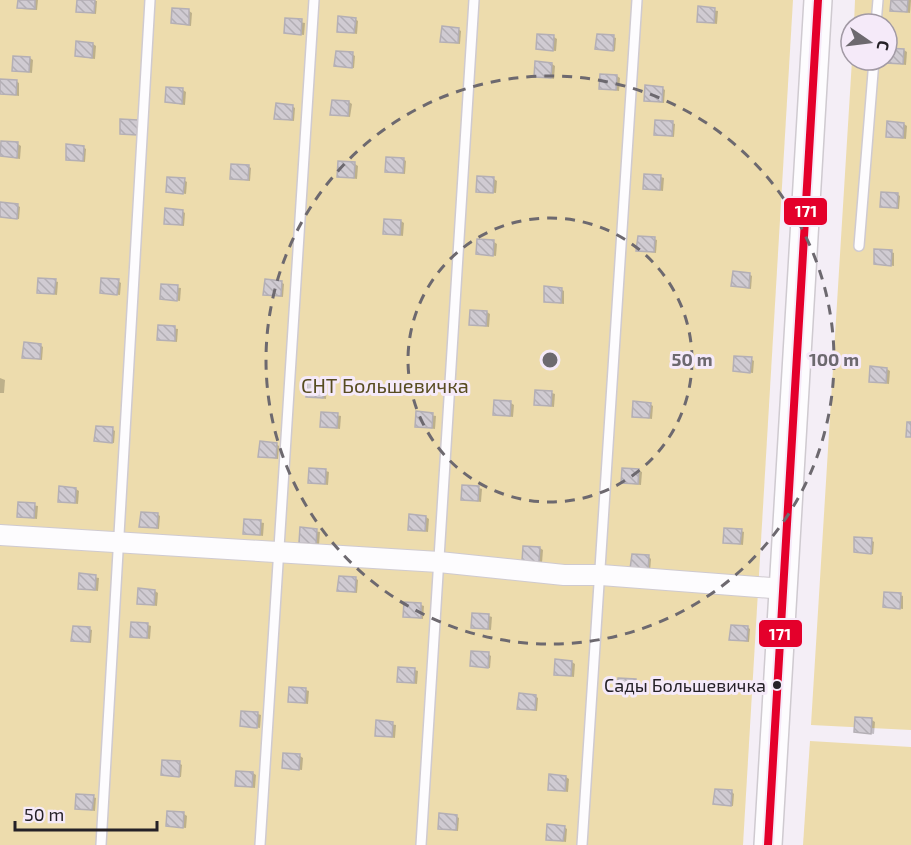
<svg xmlns="http://www.w3.org/2000/svg" width="911" height="845" font-family="'Exo 2',sans-serif">
	<style>
		.garden { fill: #eddcad }
		.shadow { fill: #0003 }
		.building { fill: url(#building-back-hatch); stroke: #b4afb5; stroke-width: 1.5 }
		.lines { fill: none; stroke-linecap: round; stroke-linejoin: round }
		.lane-casing { stroke: #cfcad0; stroke-width: 12 }
		.street-casing { stroke: #cfcad0; stroke-width: 22 }
		.secondary-casing { stroke: #cfcad0; stroke-width: 30 }
		.lane { stroke: #fdfcfe; stroke-width: 9 }
		.street { stroke: #fdfcfe; stroke-width: 20 }
		.secondary { stroke: #fdfcfe; stroke-width: 27 }
		.bus-1-casing { stroke: #f5eaf9; stroke-width: 12 }
		.bus-1 { stroke: #e4002b; stroke-width: 8 }
		.ring { fill: none; stroke: #6d696f; stroke-width: 3; stroke-dasharray: 10 8 }
		.bus-dot { fill: #252127; stroke: #f5eaf9; stroke-width: 2 }
		.labels { text-anchor: middle; dominant-baseline: central; stroke-width: 6; stroke-linejoin: round; paint-order: stroke }
		.bus-label { font-size: 18px; fill: #252127; stroke: #f5eaf9; text-anchor: end }
		.park-label { font-size: 20px; fill: #574c21; stroke: #f5eaf9 }
		.centre { fill: #6d696f; stroke: #f5eaf9; stroke-width: 3 }
		.ring-label { font-size: 18px; text-anchor: middle; font-weight: bold; fill: #6d696f; stroke: #f5eaf9; stroke-width: 6; stroke-linejoin: round; paint-order: stroke }
		.line-badge { stroke: #f5eaf9; stroke-width: 2 }
		.badge-label { font-size: 16px; text-anchor: middle; font-weight: bold; fill: #fff }
	</style>
	<defs>
		<pattern id="building-back-hatch" width="6" height="6" patternUnits="userSpaceOnUse" patternTransform="scale(1.5)"><rect width="6" height="6" fill="#d0cbd2"/><path d="M-1 5l2 2M0 0l6 6M5-1l2 2" fill="none" stroke="#b2aeb4"/></pattern>
	</defs>
	<rect width="100%" height="100%" fill="#f4eef6"/>
	<!-- garden -->
	<g class="garden">
		<path d="M 0,0 L 793,0 L 743,845 L 0,845 Z"/>
		<path d="M 855,0 L 911,0 L 911,730 L 811,725 L 852,60 L 887,60 L 887,24 L 854,24 Z"/>
		<path d="M 810,741 L 911,747 L 911,845 L 803,845 Z"/>
	</g>
	<!-- shadow -->
	<g class="shadow">
		<path d="M 19,0 L 38,0 L 37,10 L 22,9 L 19,7 Z"/>
		<path d="M 79,0 L 97,1 L 96,14 L 78,11 Z"/>
		<path d="M 892,0 L 911,0 L 910,13 L 892,10 Z"/>
		<path d="M 699,8 L 718,11 L 717,24 L 699,21 Z"/>
		<path d="M 189,11 L 192,13 L 191,26 L 173,23 Z"/>
		<path d="M 355,19 L 358,21 L 357,34 L 339,31 Z"/>
		<path d="M 287,20 L 305,23 L 304,35 L 286,33 Z"/>
		<path d="M 458,29 L 461,31 L 460,44 L 442,41 Z"/>
		<path d="M 554,37 L 557,39 L 556,51 L 537,49 Z"/>
		<path d="M 613,37 L 616,38 L 615,51 L 597,48 Z"/>
		<path d="M 93,44 L 96,46 L 95,59 L 76,56 Z"/>
		<path d="M 904,50 L 907,52 L 906,65 L 887,62 Z"/>
		<path d="M 352,54 L 355,56 L 354,68 L 336,66 Z"/>
		<path d="M 30,58 L 33,60 L 32,73 L 13,70 Z"/>
		<path d="M 552,64 L 555,66 L 554,79 L 535,76 Z"/>
		<path d="M 617,76 L 620,78 L 619,91 L 600,88 Z"/>
		<path d="M 16,81 L 19,83 L 19,96 L 0,93 Z"/>
		<path d="M 662,88 L 665,90 L 664,103 L 646,100 Z"/>
		<path d="M 183,90 L 186,92 L 185,105 L 166,102 Z"/>
		<path d="M 349,102 L 352,104 L 350,117 L 332,114 Z"/>
		<path d="M 292,106 L 295,108 L 294,121 L 276,118 Z"/>
		<path d="M 672,123 L 675,124 L 674,137 L 656,134 Z"/>
		<path d="M 904,124 L 907,126 L 906,139 L 887,136 Z"/>
		<path d="M 18,144 L 21,146 L 20,159 L 1,156 Z"/>
		<path d="M 83,147 L 86,149 L 85,162 L 67,159 Z"/>
		<path d="M 403,159 L 406,161 L 405,174 L 387,171 Z"/>
		<path d="M 355,164 L 358,166 L 357,179 L 339,176 Z"/>
		<path d="M 248,166 L 251,168 L 250,181 L 232,178 Z"/>
		<path d="M 661,177 L 664,178 L 663,191 L 644,188 Z"/>
		<path d="M 494,179 L 497,181 L 496,193 L 477,191 Z"/>
		<path d="M 184,180 L 187,182 L 186,194 L 168,191 Z"/>
		<path d="M 897,194 L 900,196 L 899,209 L 881,206 Z"/>
		<path d="M 17,205 L 20,207 L 19,219 L 1,217 Z"/>
		<path d="M 182,211 L 185,213 L 184,226 L 166,223 Z"/>
		<path d="M 401,221 L 404,223 L 403,236 L 385,233 Z"/>
		<path d="M 654,239 L 657,240 L 656,253 L 638,250 Z"/>
		<path d="M 494,242 L 497,244 L 496,256 L 477,253 Z"/>
		<path d="M 891,252 L 894,253 L 894,266 L 875,263 Z"/>
		<path d="M 749,274 L 752,276 L 751,289 L 733,286 Z"/>
		<path d="M 55,281 L 58,282 L 57,295 L 39,292 Z"/>
		<path d="M 118,281 L 121,283 L 120,295 L 102,293 Z"/>
		<path d="M 281,282 L 284,284 L 283,297 L 265,294 Z"/>
		<path d="M 162,286 L 181,288 L 180,301 L 161,298 Z"/>
		<path d="M 561,289 L 564,291 L 564,304 L 545,301 Z"/>
		<path d="M 487,312 L 490,314 L 489,327 L 470,324 Z"/>
		<path d="M 160,326 L 178,329 L 177,342 L 159,339 Z"/>
		<path d="M 40,345 L 43,347 L 42,360 L 24,357 Z"/>
		<path d="M 751,359 L 754,361 L 753,373 L 735,371 Z"/>
		<path d="M 887,369 L 890,371 L 889,384 L 870,381 Z"/>
		<path d="M 0,378 L 5,380 L 4,393 L 0,393 Z"/>
		<path d="M 309,383 L 327,386 L 326,399 L 308,396 Z"/>
		<path d="M 552,393 L 555,394 L 554,407 L 535,404 Z"/>
		<path d="M 511,403 L 514,405 L 513,417 L 494,414 Z"/>
		<path d="M 650,404 L 653,406 L 652,419 L 634,416 Z"/>
		<path d="M 322,413 L 341,416 L 340,429 L 321,426 Z"/>
		<path d="M 417,413 L 436,416 L 435,429 L 417,426 Z"/>
		<path d="M 112,429 L 115,431 L 114,443 L 96,441 Z"/>
		<path d="M 276,444 L 279,446 L 278,459 L 260,456 Z"/>
		<path d="M 326,471 L 329,472 L 328,485 L 309,482 Z"/>
		<path d="M 639,471 L 642,472 L 641,485 L 623,483 Z"/>
		<path d="M 479,488 L 482,489 L 481,502 L 463,499 Z"/>
		<path d="M 76,489 L 79,491 L 78,504 L 59,501 Z"/>
		<path d="M 19,503 L 38,506 L 37,519 L 18,516 Z"/>
		<path d="M 157,514 L 160,516 L 159,529 L 141,526 Z"/>
		<path d="M 426,517 L 429,519 L 428,532 L 409,529 Z"/>
		<path d="M 246,520 L 264,523 L 263,536 L 245,533 Z"/>
		<path d="M 301,529 L 320,532 L 319,545 L 300,542 Z"/>
		<path d="M 741,531 L 744,532 L 743,545 L 725,542 Z"/>
		<path d="M 871,540 L 874,542 L 873,554 L 855,552 Z"/>
		<path d="M 540,548 L 543,550 L 542,563 L 523,560 Z"/>
		<path d="M 649,557 L 651,559 L 650,572 L 635,570 Z"/>
		<path d="M 81,575 L 99,578 L 98,591 L 80,588 Z"/>
		<path d="M 355,578 L 358,580 L 357,593 L 339,590 Z"/>
		<path d="M 155,591 L 158,593 L 157,606 L 139,603 Z"/>
		<path d="M 900,595 L 903,596 L 903,609 L 884,606 Z"/>
		<path d="M 421,605 L 424,606 L 423,619 L 405,616 Z"/>
		<path d="M 489,616 L 492,617 L 491,630 L 472,627 Z"/>
		<path d="M 148,625 L 151,626 L 150,639 L 132,636 Z"/>
		<path d="M 747,627 L 750,629 L 749,642 L 731,639 Z"/>
		<path d="M 89,629 L 92,630 L 91,643 L 73,640 Z"/>
		<path d="M 488,654 L 491,656 L 490,668 L 472,666 Z"/>
		<path d="M 572,662 L 575,664 L 574,677 L 555,674 Z"/>
		<path d="M 415,670 L 418,671 L 417,684 L 398,681 Z"/>
		<path d="M 635,681 L 638,682 L 637,695 L 619,692 Z"/>
		<path d="M 306,690 L 309,691 L 308,704 L 289,701 Z"/>
		<path d="M 535,696 L 538,698 L 537,711 L 519,708 Z"/>
		<path d="M 258,714 L 261,715 L 260,728 L 242,725 Z"/>
		<path d="M 872,720 L 875,722 L 874,734 L 855,731 Z"/>
		<path d="M 378,722 L 396,725 L 395,738 L 377,735 Z"/>
		<path d="M 300,756 L 303,758 L 302,770 L 284,768 Z"/>
		<path d="M 179,763 L 182,765 L 181,777 L 163,775 Z"/>
		<path d="M 253,773 L 256,775 L 255,788 L 236,785 Z"/>
		<path d="M 566,777 L 569,779 L 568,792 L 549,789 Z"/>
		<path d="M 732,792 L 734,794 L 733,806 L 715,804 Z"/>
		<path d="M 93,797 L 96,798 L 95,811 L 77,808 Z"/>
		<path d="M 184,814 L 187,816 L 186,828 L 168,826 Z"/>
		<path d="M 456,816 L 459,818 L 458,831 L 440,828 Z"/>
		<path d="M 564,827 L 567,829 L 566,842 L 548,839 Z"/>
	</g>
	<!-- building -->
	<g class="building">
		<path d="M 18,0 L 35,0 L 35,9 L 17,8 Z"/>
		<path d="M 77,0 L 95,0 L 94,13 L 76,12 Z"/>
		<path d="M 891,0 L 908,0 L 907,12 L 890,11 Z"/>
		<path d="M 698,6 L 715,8 L 714,23 L 697,22 Z"/>
		<path d="M 172,8 L 189,9 L 189,25 L 171,23 Z"/>
		<path d="M 338,16 L 356,18 L 354,33 L 337,32 Z"/>
		<path d="M 285,18 L 302,19 L 301,35 L 284,33 Z"/>
		<path d="M 442,26 L 459,28 L 458,43 L 440,42 Z"/>
		<path d="M 537,34 L 554,35 L 553,51 L 536,49 Z"/>
		<path d="M 597,34 L 614,35 L 613,51 L 595,49 Z"/>
		<path d="M 76,41 L 93,43 L 92,58 L 75,56 Z"/>
		<path d="M 887,48 L 904,49 L 903,64 L 886,63 Z"/>
		<path d="M 336,51 L 353,52 L 352,68 L 334,66 Z"/>
		<path d="M 13,56 L 30,57 L 29,72 L 12,71 Z"/>
		<path d="M 535,61 L 552,63 L 551,78 L 534,77 Z"/>
		<path d="M 600,74 L 617,75 L 616,90 L 599,89 Z"/>
		<path d="M 0,79 L 17,80 L 16,95 L 0,94 Z"/>
		<path d="M 645,85 L 663,87 L 662,102 L 644,101 Z"/>
		<path d="M 166,87 L 183,88 L 182,104 L 165,102 Z"/>
		<path d="M 332,100 L 349,101 L 348,116 L 330,115 Z"/>
		<path d="M 276,103 L 293,105 L 292,120 L 274,119 Z"/>
		<path d="M 120,119 L 138,120 L 137,135 L 120,134 Z"/>
		<path d="M 655,120 L 673,121 L 672,136 L 654,135 Z"/>
		<path d="M 887,121 L 904,123 L 903,138 L 886,137 Z"/>
		<path d="M 1,141 L 18,142 L 17,158 L 0,156 Z"/>
		<path d="M 66,144 L 84,146 L 83,161 L 66,160 Z"/>
		<path d="M 386,157 L 404,158 L 403,173 L 385,172 Z"/>
		<path d="M 338,161 L 355,162 L 354,178 L 337,177 Z"/>
		<path d="M 231,164 L 249,165 L 248,180 L 230,179 Z"/>
		<path d="M 644,174 L 661,175 L 660,190 L 643,189 Z"/>
		<path d="M 477,176 L 494,177 L 493,193 L 476,192 Z"/>
		<path d="M 167,177 L 185,178 L 183,194 L 166,192 Z"/>
		<path d="M 881,192 L 898,193 L 897,208 L 880,207 Z"/>
		<path d="M 0,202 L 18,204 L 17,219 L 0,217 Z"/>
		<path d="M 165,208 L 183,210 L 182,225 L 164,224 Z"/>
		<path d="M 384,219 L 401,220 L 400,235 L 383,234 Z"/>
		<path d="M 638,236 L 655,237 L 654,252 L 636,251 Z"/>
		<path d="M 477,239 L 494,240 L 493,256 L 476,254 Z"/>
		<path d="M 874,249 L 892,250 L 891,266 L 874,264 Z"/>
		<path d="M 733,271 L 750,273 L 749,288 L 731,286 Z"/>
		<path d="M 38,278 L 56,279 L 54,294 L 37,293 Z"/>
		<path d="M 101,278 L 119,279 L 117,295 L 100,293 Z"/>
		<path d="M 265,279 L 282,281 L 281,296 L 263,295 Z"/>
		<path d="M 161,284 L 178,285 L 177,301 L 160,299 Z"/>
		<path d="M 544,286 L 562,288 L 561,303 L 544,302 Z"/>
		<path d="M 470,310 L 487,311 L 486,326 L 469,325 Z"/>
		<path d="M 158,325 L 175,326 L 175,341 L 157,340 Z"/>
		<path d="M 24,342 L 41,344 L 40,359 L 22,358 Z"/>
		<path d="M 734,356 L 752,357 L 750,373 L 733,371 Z"/>
		<path d="M 870,366 L 887,368 L 886,383 L 869,382 Z"/>
		<path d="M 307,381 L 324,383 L 323,398 L 306,397 Z"/>
		<path d="M 535,390 L 552,391 L 551,406 L 534,405 Z"/>
		<path d="M 494,400 L 511,401 L 510,416 L 493,415 Z"/>
		<path d="M 633,401 L 651,403 L 649,418 L 632,417 Z"/>
		<path d="M 416,411 L 433,413 L 432,428 L 415,427 Z"/>
		<path d="M 321,412 L 338,413 L 337,428 L 320,427 Z"/>
		<path d="M 907,422 L 911,422 L 911,437 L 906,437 Z"/>
		<path d="M 96,426 L 113,427 L 112,443 L 94,441 Z"/>
		<path d="M 260,441 L 277,443 L 276,458 L 258,457 Z"/>
		<path d="M 309,468 L 326,469 L 325,484 L 308,483 Z"/>
		<path d="M 622,468 L 639,469 L 638,484 L 621,483 Z"/>
		<path d="M 462,485 L 479,486 L 478,501 L 461,500 Z"/>
		<path d="M 59,486 L 76,488 L 75,503 L 58,502 Z"/>
		<path d="M 18,502 L 35,503 L 34,518 L 17,517 Z"/>
		<path d="M 141,512 L 158,513 L 157,528 L 139,527 Z"/>
		<path d="M 409,514 L 426,516 L 425,531 L 408,530 Z"/>
		<path d="M 244,519 L 261,520 L 260,535 L 243,534 Z"/>
		<path d="M 300,527 L 317,529 L 316,544 L 299,543 Z"/>
		<path d="M 724,528 L 742,529 L 740,544 L 723,543 Z"/>
		<path d="M 854,537 L 872,538 L 871,554 L 854,552 Z"/>
		<path d="M 523,546 L 540,547 L 539,562 L 522,561 Z"/>
		<path d="M 632,554 L 649,555 L 648,571 L 630,569 Z"/>
		<path d="M 79,573 L 96,575 L 95,590 L 78,589 Z"/>
		<path d="M 339,576 L 356,577 L 355,592 L 337,591 Z"/>
		<path d="M 138,588 L 155,590 L 154,605 L 137,604 Z"/>
		<path d="M 884,592 L 901,593 L 900,609 L 883,607 Z"/>
		<path d="M 404,602 L 421,603 L 421,618 L 403,617 Z"/>
		<path d="M 472,613 L 489,614 L 488,629 L 471,628 Z"/>
		<path d="M 131,622 L 148,623 L 147,638 L 130,637 Z"/>
		<path d="M 731,625 L 748,626 L 747,641 L 729,640 Z"/>
		<path d="M 73,626 L 90,627 L 89,642 L 71,641 Z"/>
		<path d="M 471,651 L 489,652 L 488,668 L 470,666 Z"/>
		<path d="M 555,659 L 572,661 L 571,676 L 554,675 Z"/>
		<path d="M 398,667 L 415,668 L 414,683 L 397,682 Z"/>
		<path d="M 618,678 L 636,679 L 635,695 L 617,693 Z"/>
		<path d="M 289,687 L 306,688 L 305,703 L 288,702 Z"/>
		<path d="M 519,693 L 536,695 L 535,710 L 517,709 Z"/>
		<path d="M 241,711 L 258,712 L 257,728 L 240,726 Z"/>
		<path d="M 855,717 L 872,718 L 871,734 L 854,732 Z"/>
		<path d="M 376,720 L 393,722 L 392,737 L 375,736 Z"/>
		<path d="M 283,753 L 300,754 L 299,770 L 282,768 Z"/>
		<path d="M 162,760 L 180,761 L 179,777 L 161,775 Z"/>
		<path d="M 236,771 L 253,772 L 252,787 L 235,786 Z"/>
		<path d="M 549,774 L 566,776 L 565,791 L 548,790 Z"/>
		<path d="M 715,789 L 732,790 L 731,806 L 713,804 Z"/>
		<path d="M 76,794 L 94,795 L 92,810 L 75,809 Z"/>
		<path d="M 167,811 L 184,812 L 183,828 L 166,826 Z"/>
		<path d="M 439,813 L 457,815 L 456,830 L 438,829 Z"/>
		<path d="M 547,824 L 565,826 L 563,841 L 546,840 Z"/>
	</g>
	<g class="lines">
		<!-- lane casing -->
		<g class="lane-casing">
			<g id="lane">
				<path d="M 876,24 L 878,0"/>
				<path d="M 859,246 L 874,60"/>
				<path d="M 101,845 L 150,0"/>
				<path d="M 260,845 L 314,0"/>
				<path d="M 421,845 L 474,0"/>
				<path d="M 582,845 L 637,0"/>
			</g>
		</g>
		<!-- street casing -->
		<g class="street-casing">
			<path id="street" d="M 0,535 L 439,562 L 564,575 L 601,575 L 784,589"/>
		</g>
		<!-- secondary casing -->
		<g class="secondary-casing">
			<path id="secondary" d="M 768,845 L 818,0"/>
		</g>
		<!-- lane -->
		<use href="#lane" class="lane"/>
		<!-- street -->
		<use href="#street" class="street"/>
		<!-- secondary -->
		<use href="#secondary" class="secondary"/>
		<!-- bus-1 casing -->
		<g class="bus-1-casing">
			<path id="bus-1" d="M 768,845 L 818,0"/>
		</g>
		<!-- bus-1 -->
		<use href="#bus-1" class="bus-1"/>
	</g>
	<!-- distance rings -->
	<g class="ring">
		<circle cx="550" cy="360" r="142"/>
		<circle cx="550" cy="360" r="284"/>
	</g>
	<!-- markers -->
	<circle class="bus-dot" cx="777" cy="685" r="5"/>
	<g class="labels">
		<!-- bus labels -->
		<g class="bus-label">
			<text x="766" y="685">Сады Большевичка</text>
		</g>
		<!-- park labels -->
		<g class="park-label">
			<text x="385" y="385">СНТ Большевичка</text>
		</g>
	</g>
	<circle cx="550" cy="360" r="9" class="centre"/>
	<g class="ring-label">
		<text x="692" y="366">50 m</text>
		<text x="834" y="366">100 m</text>
	</g>
	<g class="line-badge">
		<rect x="783" y="197" width="45" height="29" rx="6" fill="#e4002b"/>
		<rect x="758" y="619" width="45" height="29" rx="6" fill="#e4002b"/>
	</g>
	<g class="badge-label">
		<text x="806" y="217">171</text>
		<text x="780" y="640">171</text>
	</g>
	<!-- north arrow -->
	<g transform="translate(869 42) rotate(104)"><circle r="28" fill="#f5eaf9" stroke="#a29aa5" stroke-width="1.5"/>
	<path d="M0-4.5L10 22L0 15L-10 22Z" fill="#6d696f"/>
	<text y="-9" font-size="16" font-weight="bold" text-anchor="middle" fill="#252127">С</text>
	</g>
	<!-- scale -->
	<path d="M15 821v9h142v-9" fill="none" stroke="#252127" stroke-width="3"/>
	<text x="24" y="821" font-size="18" fill="#252127" stroke="#f5eaf9" stroke-width="4.5" paint-order="stroke">50 m</text>
</svg>
